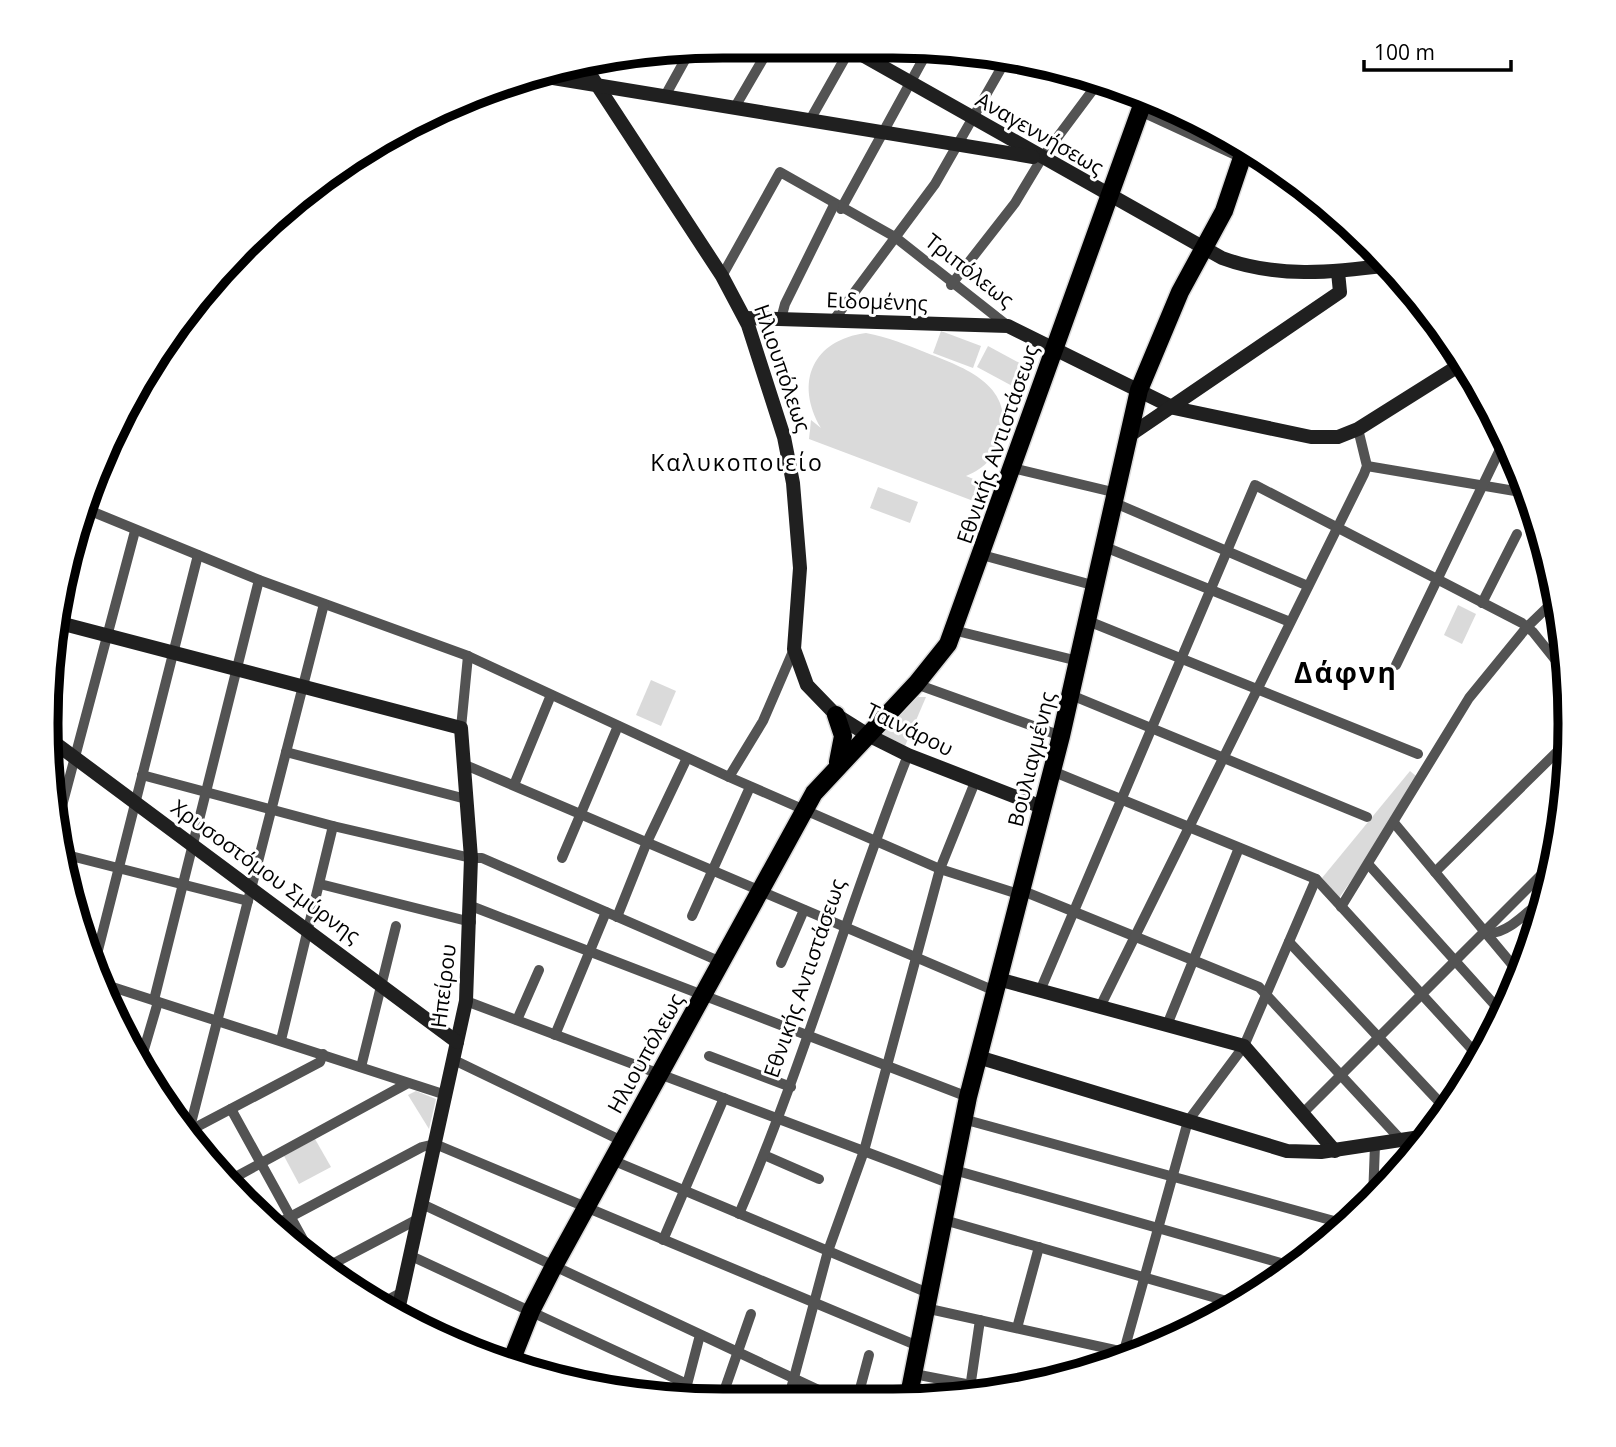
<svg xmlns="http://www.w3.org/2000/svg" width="1616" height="1447" font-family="'Open Sans',sans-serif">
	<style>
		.green { fill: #dadada }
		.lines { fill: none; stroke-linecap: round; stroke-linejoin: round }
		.primary-casing { stroke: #dbdbdb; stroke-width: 21 }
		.street { stroke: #535353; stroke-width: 10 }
		.secondary { stroke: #202020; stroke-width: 14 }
		.primary { stroke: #000; stroke-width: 18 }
		.labels { text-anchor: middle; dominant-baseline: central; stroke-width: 6; stroke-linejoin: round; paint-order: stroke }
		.street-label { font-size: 21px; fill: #000; stroke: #fff }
		.neighbourhood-label { font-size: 23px; letter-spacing: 2px; fill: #000; stroke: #fff }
		.district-label { font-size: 28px; font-weight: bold; letter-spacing: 2px; fill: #000; stroke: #fff }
		.rim { fill: none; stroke: #000; stroke-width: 9 }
	</style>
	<rect width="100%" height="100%" fill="#fff"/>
	<!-- green -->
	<g class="green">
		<path d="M 941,331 L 981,346 L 973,368 L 933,353 Z"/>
		<path d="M 866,333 C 888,337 907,345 927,353 C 965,368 1012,384 1002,434 C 999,454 984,469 966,476 L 991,486 L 984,505 L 809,439 L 811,420 L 821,428 C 794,382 813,340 866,333 Z"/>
		<path d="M 988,346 L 1027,367 L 1016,388 L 977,367 Z"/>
		<path d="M 878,487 L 918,502 L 910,523 L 870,508 Z"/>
		<path d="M 1458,605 L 1476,614 L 1462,644 L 1444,635 Z"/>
		<path d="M 651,680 L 676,691 L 661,726 L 636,715 Z"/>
		<path d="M 915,697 L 926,697 L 905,746 L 880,734 Z"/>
		<path d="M 1410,771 L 1416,776 L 1382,837 L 1339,898 L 1322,878 Z"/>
		<path d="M 416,1091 L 436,1099 L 429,1129 L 408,1095 Z"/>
		<path d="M 315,1139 L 331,1167 L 299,1184 L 284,1156 Z"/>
	</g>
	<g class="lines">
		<!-- primary casing -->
		<g class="primary-casing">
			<g id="primary">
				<path d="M 836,715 L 843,736 L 838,762"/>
				<path d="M 510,1364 L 531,1311 L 554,1266 L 814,793 L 916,684 L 948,644 L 1145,97"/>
				<path d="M 908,1400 L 968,1097 L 1061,736 L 1139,390 L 1180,292 L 1224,211 L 1246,146"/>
			</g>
		</g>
		<!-- street -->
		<g class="street">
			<path d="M 665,96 L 691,49"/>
			<path d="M 735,107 L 770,47"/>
			<path d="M 1140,111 L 1242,158"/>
			<path d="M 810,120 L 849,51"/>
			<path d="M 841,209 L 926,54"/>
			<path d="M 722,276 L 780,172 L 895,237 L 1008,326"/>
			<path d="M 1404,283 L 1455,368"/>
			<path d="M 951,285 L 1015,203 L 1042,158 L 1101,79"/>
			<path d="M 781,319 L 785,304 L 834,205"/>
			<path d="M 833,321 L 935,184 L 1007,58"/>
			<path d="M 1367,466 L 1527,493"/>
			<path d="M 1012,468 L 1117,493"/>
			<path d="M 1115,503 L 1308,586"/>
			<path d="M 86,509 L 259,580 L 468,656 L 729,777 L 940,869 L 1012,892 L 1028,893 L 1259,987 L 1401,1140"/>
			<path d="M 1105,547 L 1290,622"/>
			<path d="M 982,555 L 1096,586"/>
			<path d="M 1482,603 L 1517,534"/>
			<path d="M 1088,621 L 1418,754"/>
			<path d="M 953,630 L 1078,661"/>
			<path d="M 1396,665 L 1506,437"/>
			<path d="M 916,684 L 1061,736"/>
			<path d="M 1071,695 L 1367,817"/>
			<path d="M 461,728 L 468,656"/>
			<path d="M 286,752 L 466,799"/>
			<path d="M 463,764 L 995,991"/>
			<path d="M 1052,771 L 1316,879 L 1481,1059"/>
			<path d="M 142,775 L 333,826 L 471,858 L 482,858 L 721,962"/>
			<path d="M 729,777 L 763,721 L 794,649"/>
			<path d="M 514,785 L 551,695"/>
			<path d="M 58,821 L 135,531"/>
			<path d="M 1395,824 L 1520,974"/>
			<path d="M 63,854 L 248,901"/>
			<path d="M 562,858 L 618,726"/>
			<path d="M 1369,865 L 1502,1013"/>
			<path d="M 1435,872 L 1567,742"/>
			<path d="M 320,884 L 471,922"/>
			<path d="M 471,906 L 968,1097"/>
			<path d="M 1341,907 L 1469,698 L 1527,627 L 1556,599"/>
			<path d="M 692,916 L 750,787"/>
			<path d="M 617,917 L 647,842 L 687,758"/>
			<path d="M 1486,933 C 1507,936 1530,909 1545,897"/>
			<path d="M 1289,942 L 1446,1109"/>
			<path d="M 781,963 L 804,910"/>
			<path d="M 94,966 L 198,555"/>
			<path d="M 100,983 L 446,1095"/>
			<path d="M 1040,991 L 1255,485 L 1522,623 L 1533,632 L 1569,677"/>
			<path d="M 154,1000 L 259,580"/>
			<path d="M 466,1001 L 951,1184"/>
			<path d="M 1100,1007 L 1364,474 L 1367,466 L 1358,429"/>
			<path d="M 517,1020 L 539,970"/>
			<path d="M 1167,1025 L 1239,848"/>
			<path d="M 555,1035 L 606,912"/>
			<path d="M 281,1040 L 333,826"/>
			<path d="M 709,1056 L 791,1087"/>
			<path d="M 454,1060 L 622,1141"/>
			<path d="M 140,1063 L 158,1002"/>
			<path d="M 361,1067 L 396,926"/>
			<path d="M 231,1109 L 317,1265"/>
			<path d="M 1303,1113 L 1553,863"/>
			<path d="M 963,1119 L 1345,1224"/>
			<path d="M 189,1131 L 324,604"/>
			<path d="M 187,1132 L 320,1062 L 323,1054"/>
			<path d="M 764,1155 L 819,1179"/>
			<path d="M 612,1160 L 928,1293"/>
			<path d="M 954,1170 L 1295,1267"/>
			<path d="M 230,1180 L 408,1083"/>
			<path d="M 1373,1198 L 1375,1145"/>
			<path d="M 422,1204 L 840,1400"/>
			<path d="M 739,1214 C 804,1064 848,907 908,755"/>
			<path d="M 944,1220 L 1237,1304"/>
			<path d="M 275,1225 L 422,1147 L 435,1144 L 918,1346"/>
			<path d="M 663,1240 L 724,1098"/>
			<path d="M 409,1255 L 687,1384"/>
			<path d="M 323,1269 L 418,1219"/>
			<path d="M 380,1304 L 399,1294"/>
			<path d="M 925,1308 L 1133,1354"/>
			<path d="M 1017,1328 L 1039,1247"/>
			<path d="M 1122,1358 L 1188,1121 L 1244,1046 L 1316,879"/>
			<path d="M 914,1374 L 997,1390"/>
			<path d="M 969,1395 L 980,1320"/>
			<path d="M 683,1400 L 700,1335"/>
			<path d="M 721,1400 L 751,1314"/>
			<path d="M 788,1400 L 828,1251 L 864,1151 L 940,869 L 975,782"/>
			<path d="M 857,1400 L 869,1355"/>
		</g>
		<!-- secondary -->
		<g class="secondary">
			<path d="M 855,51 L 1222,258 C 1276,278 1332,273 1388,265"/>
			<path d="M 582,62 L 722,276 L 748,325 L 784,437 L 793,483 L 800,568 L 794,649 L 807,685 L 836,715 L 868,735 L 908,755 L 1042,807"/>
			<path d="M 541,76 L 1033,157"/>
			<path d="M 745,318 L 1008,326 L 1174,408 L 1311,437 L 1338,437 L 1358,429 L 1463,363"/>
			<path d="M 1130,435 L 1340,292 L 1338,272"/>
			<path d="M 56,622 L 461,728 L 471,858 L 466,1001 L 397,1315"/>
			<path d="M 47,737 L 457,1042"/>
			<path d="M 998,979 L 1244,1046 L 1335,1151"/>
			<path d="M 978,1057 L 1287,1151 L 1321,1152 L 1427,1136"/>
		</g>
		<!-- primary -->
		<use href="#primary" class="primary"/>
	</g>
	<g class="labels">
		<!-- street labels -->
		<g class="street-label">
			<text transform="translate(1040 133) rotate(30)">Αναγεννήσεως</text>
			<text transform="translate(970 270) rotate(38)">Τριπόλεως</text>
			<text transform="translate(877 301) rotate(2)">Ειδομένης</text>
			<text transform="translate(783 368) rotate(71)">Ηλιουπόλεως</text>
			<text transform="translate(997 444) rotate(-71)">Εθνικής Αντιστάσεως</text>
			<text transform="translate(910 729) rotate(26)">Ταινάρου</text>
			<text transform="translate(1031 759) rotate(-76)">Βουλιαγμένης</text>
			<text transform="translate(266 871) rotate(36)">Χρυσοστόμου Σμύρνης</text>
			<text transform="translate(804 978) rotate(-71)">Εθνικής Αντιστάσεως</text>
			<text transform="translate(443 986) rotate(-83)">Ηπείρου</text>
			<text transform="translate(645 1053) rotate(-61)">Ηλιουπόλεως</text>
		</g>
		<!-- neighbourhood labels -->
		<g class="neighbourhood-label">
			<text x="737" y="462">Καλυκοποιείο</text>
		</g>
		<!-- district labels -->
		<g class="district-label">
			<text x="1346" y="672">Δάφνη</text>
		</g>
	</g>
	<!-- crop -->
	<path d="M0 0H1616V1447H0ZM723 58H893A665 665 0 0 1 1558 723V724A665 665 0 0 1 893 1389H723A665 665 0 0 1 58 724V723A665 665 0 0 1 723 58Z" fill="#fff" fill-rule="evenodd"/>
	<path class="rim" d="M723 58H893A665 665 0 0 1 1558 723V724A665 665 0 0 1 893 1389H723A665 665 0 0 1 58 724V723A665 665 0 0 1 723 58Z"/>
	<!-- scale -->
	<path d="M1364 60v10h147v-10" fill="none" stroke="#000000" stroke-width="3.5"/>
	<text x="1374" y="60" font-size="21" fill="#000000" stroke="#ffffff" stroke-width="5" paint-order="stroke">100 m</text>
</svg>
